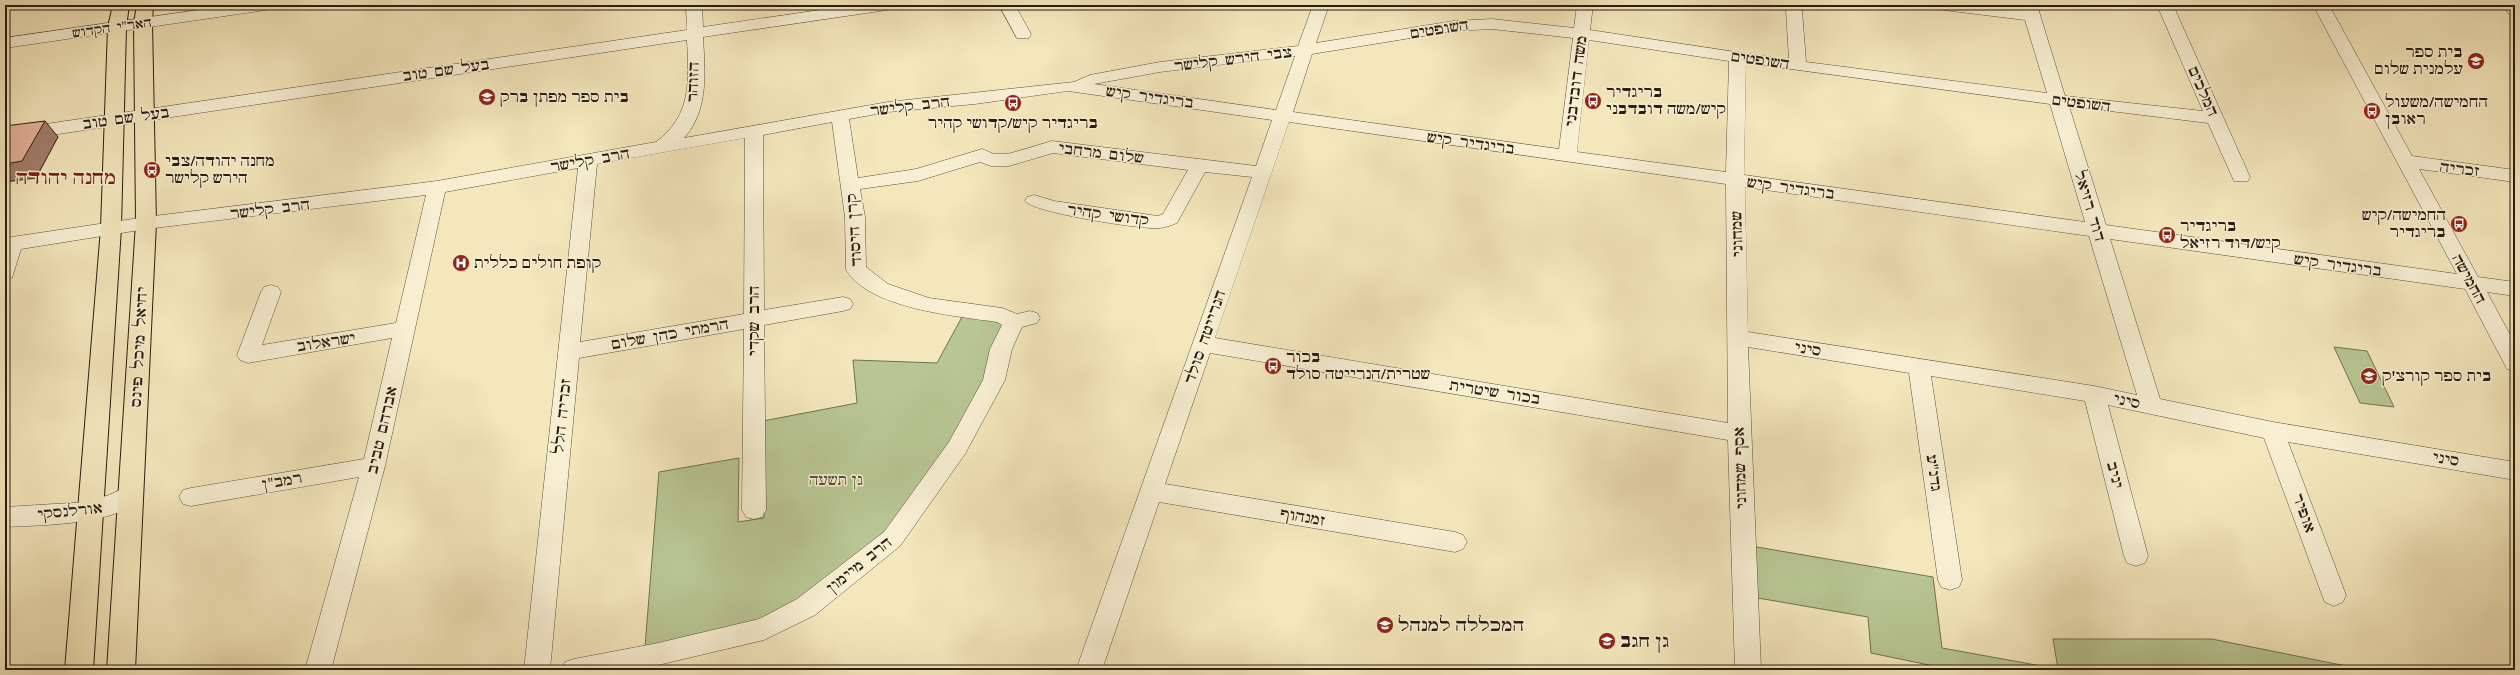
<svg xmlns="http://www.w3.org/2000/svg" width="2520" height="675" font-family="Cardo,'Frank Ruhl Libre',serif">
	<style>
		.green { fill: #b8c693; stroke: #707252 }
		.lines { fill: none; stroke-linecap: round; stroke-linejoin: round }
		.minor-casing { stroke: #5b503c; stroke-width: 1 }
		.major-casing { stroke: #281d11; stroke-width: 2 }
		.minor { fill: #f8efd3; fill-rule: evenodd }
		.major { fill: #f4e7bc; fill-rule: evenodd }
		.shaded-wall { fill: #a27d6c; stroke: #281d11 }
		.building { fill: #e8b29a; stroke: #281d11 }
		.labels { text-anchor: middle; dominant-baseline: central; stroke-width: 3; stroke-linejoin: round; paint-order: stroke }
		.far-street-label { font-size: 13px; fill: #281d11; stroke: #f8efd3 }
		.street-label { font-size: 15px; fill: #281d11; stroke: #f8efd3 }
		.poi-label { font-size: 15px; font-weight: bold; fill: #281d11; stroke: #f8efd3; text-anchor: start }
		.park-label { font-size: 15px; font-style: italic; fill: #535038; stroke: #f8efd3 }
		.near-poi-label { font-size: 18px; font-weight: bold; fill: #281d11; stroke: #f8efd3; text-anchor: start }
		.district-label { font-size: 19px; font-weight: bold; fill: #7a1f14; stroke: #f8efd3 }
	</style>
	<rect width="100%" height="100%" fill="#f4e7bc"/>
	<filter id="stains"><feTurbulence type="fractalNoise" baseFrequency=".005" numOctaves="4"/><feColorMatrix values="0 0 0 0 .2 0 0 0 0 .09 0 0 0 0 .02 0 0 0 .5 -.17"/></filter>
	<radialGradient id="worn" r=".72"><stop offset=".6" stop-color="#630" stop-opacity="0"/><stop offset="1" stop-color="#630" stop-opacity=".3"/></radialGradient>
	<!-- green -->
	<g class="green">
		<path d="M 963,315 L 1006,323 L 987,379 L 952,445 L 886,536 L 800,603 L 766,620 L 645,647 L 659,472 L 739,458 L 738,522 L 764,518 L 763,421 L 857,403 L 853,360 L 937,363 Z"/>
		<path d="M 2334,347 L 2367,351 L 2394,407 L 2360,403 Z"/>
		<path d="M 1751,546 L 1933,577 L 1942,648 L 2058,669 L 2053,639 L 2212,639 L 2366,670 L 1953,670 L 1871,653 L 1868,617 L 1752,597 Z"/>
	</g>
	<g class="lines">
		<!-- minor casing -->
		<g class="minor-casing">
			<g id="minor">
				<path d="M 233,5 L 274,5 L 266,10 L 5,48 L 5,38 Z"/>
				<path d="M 686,5 L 702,5 L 703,27 L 854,5 L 895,5 L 887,10 L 703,37 C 705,72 709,110 684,138 L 888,102 L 1074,82 L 1090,75 L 1160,62 L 1298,46 L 1313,5 L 1329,5 L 1316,43 L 1454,21 L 1492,19 L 1574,28 L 1577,5 L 1593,5 L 1590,30 L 1789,60 L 1786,10 L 1794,5 L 1802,10 L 1806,62 L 2047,93 L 2025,20 L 1944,10 L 1936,5 L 1983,5 L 2022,10 L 2021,5 L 2037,5 L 2065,96 L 2203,111 L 2157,5 L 2173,5 L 2250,177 L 2248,181 L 2234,181 L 2208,123 L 2069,106 L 2106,225 L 2457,274 L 2313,5 L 2329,5 L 2412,156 L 2515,170 L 2515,182 L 2419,169 L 2478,277 L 2515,282 L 2515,296 L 2487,292 L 2515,344 L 2515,371 L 2507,369 L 2465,289 L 2110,239 L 2160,399 L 2273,422 L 2515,462 L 2515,480 L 2288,442 L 2346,595 L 2343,602 L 2334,606 L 2325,602 L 2322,595 L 2264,438 L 2108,405 L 2148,556 L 2145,563 L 2136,566 L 2127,563 L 2124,556 L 2085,401 L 1931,376 L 1962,580 L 1959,587 L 1950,590 L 1941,587 L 1938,580 L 1909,373 L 1748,347 L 1761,670 L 1735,670 L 1728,440 L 1210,353 L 1165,484 L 1455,532 L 1463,535 L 1467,542 L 1463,549 L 1455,552 L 1159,502 L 1102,670 L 1076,670 L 1252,177 L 1205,172 L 1177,223 C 1171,225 1165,228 1159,228 C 1143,230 1031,212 1025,201 L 1027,197 L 1034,195 L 1054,201 L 1158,216 L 1163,214 L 1188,170 L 1053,153 L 1009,166 L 991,166 L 980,162 L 918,181 L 860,189 L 865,217 L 866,267 L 888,284 L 929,298 L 1002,308 L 1017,314 L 1030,311 L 1037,313 L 1040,318 L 1037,323 L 1022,327 L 1012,349 L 1005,380 L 965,454 L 900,546 L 815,615 L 764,640 L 658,665 L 634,670 L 561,670 L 565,662 L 574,659 L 658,643 L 759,619 L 797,599 L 884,532 L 949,442 L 983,380 L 990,349 L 1002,325 L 997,322 C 956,316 870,309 846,270 L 845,217 L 832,122 L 763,135 L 764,310 L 843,297 L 850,299 L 853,304 L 850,309 L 843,311 L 764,325 L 766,510 L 762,517 L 754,519 L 746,517 L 742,510 L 744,329 L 579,358 L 550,670 L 524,670 L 578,168 L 445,192 L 385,466 L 331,670 L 305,670 L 359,477 L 191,506 L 183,504 L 179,497 L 183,490 L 191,488 L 364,459 L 392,338 L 248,363 L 240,360 L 237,355 L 261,292 L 264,287 L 271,285 L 278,287 L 281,292 L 262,345 L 396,323 L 426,195 L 146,229 L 21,249 L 12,278 L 5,280 L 5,238 L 146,217 L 437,181 L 656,142 C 692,115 689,81 687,40 L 5,142 L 5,130 L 687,30 ZM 1492,29 L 1573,38 L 1559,149 L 1293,112 L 1312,54 L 1454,31 ZM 1589,40 L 1729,61 L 1726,172 L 1577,152 ZM 1295,56 L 1276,110 L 1094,84 L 1160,72 ZM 1746,63 L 2050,104 L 2085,222 L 1744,175 ZM 1068,91 L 1272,120 L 1256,166 L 1052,141 L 1008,154 L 994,154 L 982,149 L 916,169 L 858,178 L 849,119 L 888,112 L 975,104 ZM 1289,122 L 1726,184 L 1728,423 L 1215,338 ZM 745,138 L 744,314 L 580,342 L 597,164 ZM 1745,187 L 2089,236 L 2137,395 L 2094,386 L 1748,332 Z"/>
				<path d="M 999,5 L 1015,5 L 1031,34 L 1029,38 L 1017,38 Z"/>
				<path d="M 2503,5 L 2515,5 L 2515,16 L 2509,14 Z"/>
				<path d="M 131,485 L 139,487 L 143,494 C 126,526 37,525 5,527 L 5,507 L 87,502 L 109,495 Z"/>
			</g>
		</g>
		<!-- major casing -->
		<g class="major-casing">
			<g id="major">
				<path d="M 113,5 L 129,5 L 126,27 L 121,228 L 93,670 L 65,670 L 101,228 L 108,27 Z"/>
				<path d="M 137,5 L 153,5 L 152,23 L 156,223 L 135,670 L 107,670 L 136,223 L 134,23 Z"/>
			</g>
		</g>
		<!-- minor -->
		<use href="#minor" class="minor"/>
		<!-- major -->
		<use href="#major" class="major"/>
	</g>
	<!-- shaded-wall -->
	<path class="shaded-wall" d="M 45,121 L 58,137 L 36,178 L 5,182 L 5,164 Z"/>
	<!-- building -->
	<path class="building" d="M 45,121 L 22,161 L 5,164 L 5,126 Z"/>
	<!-- icons -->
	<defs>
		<g id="school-disc" transform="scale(0.9)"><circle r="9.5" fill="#8f2418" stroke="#f8efd3"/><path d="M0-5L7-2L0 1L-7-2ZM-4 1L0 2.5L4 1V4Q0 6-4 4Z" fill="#fff"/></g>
		<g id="bus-disc" transform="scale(0.9)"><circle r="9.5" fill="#8f2418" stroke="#f8efd3"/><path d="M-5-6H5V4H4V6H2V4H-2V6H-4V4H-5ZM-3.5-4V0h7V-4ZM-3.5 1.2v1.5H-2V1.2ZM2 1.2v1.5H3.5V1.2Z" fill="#fff"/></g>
		<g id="hospital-disc" transform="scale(0.9)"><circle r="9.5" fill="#8f2418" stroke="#f8efd3"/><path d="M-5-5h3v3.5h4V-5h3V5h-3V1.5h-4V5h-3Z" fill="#fff"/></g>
		<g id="university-disc" transform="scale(0.9)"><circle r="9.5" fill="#8f2418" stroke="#f8efd3"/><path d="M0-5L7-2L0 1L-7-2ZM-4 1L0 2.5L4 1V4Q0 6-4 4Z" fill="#fff"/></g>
	</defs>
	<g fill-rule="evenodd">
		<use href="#school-disc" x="2476" y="61"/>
		<use href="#school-disc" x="487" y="97"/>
		<use href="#bus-disc" x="1593" y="101"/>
		<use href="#bus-disc" x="1013" y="103"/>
		<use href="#bus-disc" x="2372" y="111"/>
		<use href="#bus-disc" x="152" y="170"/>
		<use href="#bus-disc" x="2459" y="224"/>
		<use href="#bus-disc" x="2167" y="235"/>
		<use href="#hospital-disc" x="461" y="263"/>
		<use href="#bus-disc" x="1273" y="366"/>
		<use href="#school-disc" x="2369" y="376"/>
		<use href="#university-disc" x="1385" y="625"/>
		<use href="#school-disc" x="1607" y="641"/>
	</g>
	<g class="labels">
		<!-- far-street labels -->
		<g class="far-street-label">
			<text transform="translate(112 28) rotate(-8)">האר"י הקדוש</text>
		</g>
		<!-- street labels -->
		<g class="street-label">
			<text transform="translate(1439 29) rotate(-9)">השופטים</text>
			<text transform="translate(1233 59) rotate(-7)">צבי הירש קלישר</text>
			<text transform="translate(1760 60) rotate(8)">השופטים</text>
			<text transform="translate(446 70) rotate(-8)">בעל שם טוב</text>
			<text transform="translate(1576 81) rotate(-83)">משה דובדבני</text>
			<text transform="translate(693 82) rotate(-88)">הזוהר</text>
			<text transform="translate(2203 91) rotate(66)">המלכים</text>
			<text transform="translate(1150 97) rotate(8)">בריגדיר קיש</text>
			<text transform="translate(2081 103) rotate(7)">השופטים</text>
			<text transform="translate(910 106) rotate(-7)">הרב קלישר</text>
			<text transform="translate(126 118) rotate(-8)">בעל שם טוב</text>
			<text transform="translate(1471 143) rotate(8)">בריגדיר קיש</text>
			<text transform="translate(1101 153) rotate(7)">שלום מרחבי</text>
			<text transform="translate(590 160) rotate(-10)">הרב קלישר</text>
			<text transform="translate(2460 169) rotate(7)">זכריה</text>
			<text transform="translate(1791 188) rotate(8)">בריגדיר קיש</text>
			<text transform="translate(2090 206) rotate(73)">דוד רזיאל</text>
			<text transform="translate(270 209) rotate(-7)">הרב קלישר</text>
			<text transform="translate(1108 215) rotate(8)">קדושי קהיר</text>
			<text transform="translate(854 230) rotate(-94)">קרן היסוד</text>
			<text transform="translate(1737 234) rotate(-92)">שמחוני</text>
			<text transform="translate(2338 265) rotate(8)">בריגדיר קיש</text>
			<text transform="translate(2469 279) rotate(61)">החמישה</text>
			<text transform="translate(754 321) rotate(-90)">הרב שקדי</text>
			<text transform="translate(670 334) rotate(-10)">הרמתי כהן שלום</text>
			<text transform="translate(1205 337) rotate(-71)">הנרייטה סולד</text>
			<text transform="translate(326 342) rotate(-9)">ישראלוב</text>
			<text transform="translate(139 347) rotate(-87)">יחיאל מיכל פינס</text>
			<text transform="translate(1808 349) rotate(9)">סיני</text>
			<text transform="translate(1495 392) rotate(9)">בכור שיטרית</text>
			<text transform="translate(2127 401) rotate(12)">סיני</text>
			<text transform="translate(562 416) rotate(-84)">זכריה הלל</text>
			<text transform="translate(382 430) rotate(-77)">אברהם טביב</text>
			<text transform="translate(2446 459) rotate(9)">סיני</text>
			<text transform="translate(1740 468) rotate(-92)">אסף שמחוני</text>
			<text transform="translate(1934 473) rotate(82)">גדנ"ע</text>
			<text transform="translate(2115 475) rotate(75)">יניב</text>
			<text transform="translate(282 481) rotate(-10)">רמב"ן</text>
			<text transform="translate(70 511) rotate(-6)">אורלנסקי</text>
			<text transform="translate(2304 513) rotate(70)">אופיר</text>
			<text transform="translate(1303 517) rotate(10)">זמנהוף</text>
			<text transform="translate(859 565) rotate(-39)">הרב מיימון</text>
		</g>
		<!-- poi labels -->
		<g class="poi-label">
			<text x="2463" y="52" text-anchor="end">בית ספר<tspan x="2463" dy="17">עלמנית שלום</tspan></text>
			<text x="1606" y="92">בריגדיר<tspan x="1606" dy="17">קיש/משה דובדבני</tspan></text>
			<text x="500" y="97">בית ספר מפתן ברק</text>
			<text x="2385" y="102">החמישה/משעול<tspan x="2385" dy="17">ראובן</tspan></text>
			<text x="1013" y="123" text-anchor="middle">בריגדיר קיש/קדושי קהיר</text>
			<text x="165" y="161">מחנה יהודה/צבי<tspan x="165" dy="17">הירש קלישר</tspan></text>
			<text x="2446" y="215" text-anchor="end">החמישה/קיש<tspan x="2446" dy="17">בריגדיר</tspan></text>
			<text x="2180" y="226">בריגדיר<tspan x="2180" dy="17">קיש/דוד רזיאל</tspan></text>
			<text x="474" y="263">קופת חולים כללית</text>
			<text x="1286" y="357">בכור<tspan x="1286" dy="17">שטרית/הנרייטה סולד</tspan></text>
			<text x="2382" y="376">בית ספר קורצ'ק</text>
		</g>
		<!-- park labels -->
		<g class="park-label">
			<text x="836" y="480">גן תשעה</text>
		</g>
		<!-- near-poi labels -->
		<g class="near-poi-label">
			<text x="1398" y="625">המכללה למנהל</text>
			<text x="1620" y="641">גן חגב</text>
		</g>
		<!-- district labels -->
		<g class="district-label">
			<text x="66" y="178">מחנה יהודה</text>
		</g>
	</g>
	<!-- margin -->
	<rect width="2520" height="675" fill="none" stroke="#f4e7bc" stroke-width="20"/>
	<rect x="6" y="6" width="2508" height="663" fill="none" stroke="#281d11" stroke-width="2"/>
	<rect x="10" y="10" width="2500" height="655" fill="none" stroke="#281d11"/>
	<rect width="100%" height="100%" filter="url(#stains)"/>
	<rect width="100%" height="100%" fill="url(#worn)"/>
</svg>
